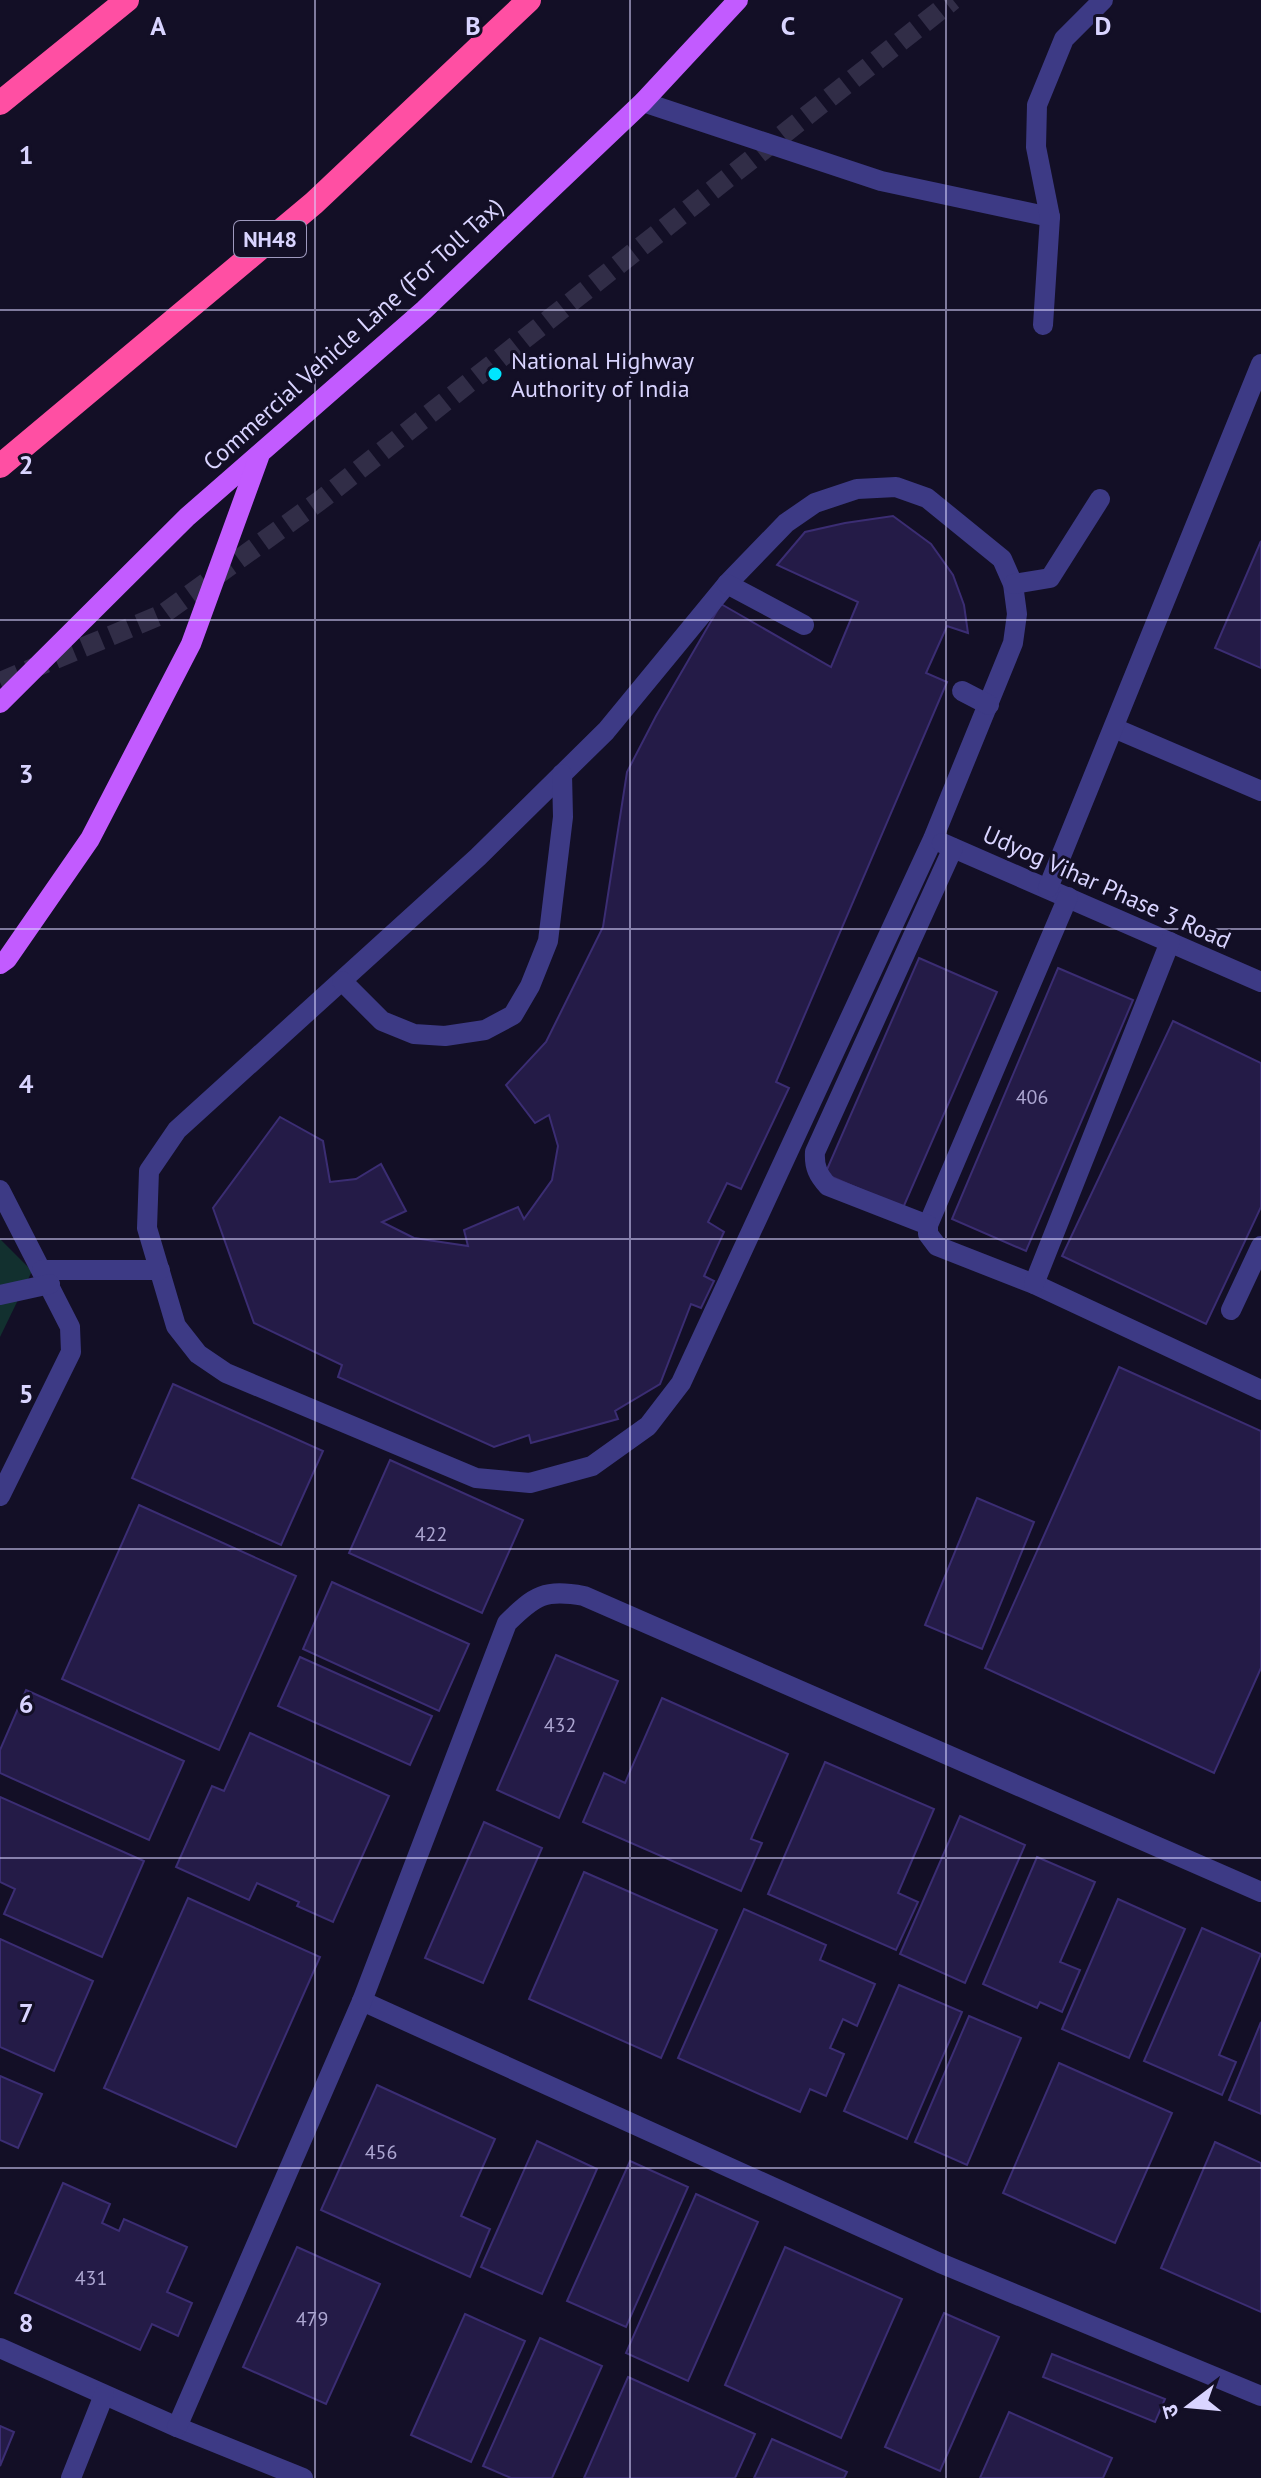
<svg xmlns="http://www.w3.org/2000/svg" width="1261" height="2478" font-family="'PT Sans','Noto Sans Devanagari',sans-serif">
	<style>
		.green { fill: #12302f }
		.building { fill: #241b47; stroke: #3b2d73; stroke-width: 2 }
		.lines { fill: none; stroke-linecap: round; stroke-linejoin: round }
		.major-tunnel { stroke: #312d47; stroke-width: 20; stroke-dasharray: 20 10; stroke-linecap: butt }
		.minor { stroke: #3d3a85; stroke-width: 20 }
		.major { stroke: #c25bff; stroke-width: 20 }
		.highway { stroke: #ff4fa3; stroke-width: 24 }
		.grid { fill: none; stroke: #d9d4ff; stroke-width: 2; stroke-opacity: 0.55 }
		.poi-dot { fill: #00e5ff; stroke: #130f26; stroke-width: 3 }
		.labels { text-anchor: middle; dominant-baseline: central; stroke-width: 6; stroke-linejoin: round; paint-order: stroke }
		.number-label { font-size: 20px; fill: #aca6d1 }
		.shield { fill: #130f26; stroke: #9e99be; stroke-width: 2 }
		.shield-label { font-size: 22px; font-weight: bold; fill: #d9d4ff }
		.street-label { font-size: 24px; fill: #d9d4ff; stroke: #130f26 }
		.poi-label { font-size: 24px; fill: #d9d4ff; stroke: #130f26; text-anchor: start }
		.grid-label { font-size: 26px; text-anchor: middle; font-weight: bold; fill: #d9d4ff; stroke: #130f26; stroke-width: 6; stroke-linejoin: round; paint-order: stroke }
	</style>
	<rect width="100%" height="100%" fill="#130f26"/>
	<!-- green -->
	<path class="green" d="M 0,1239 L 32,1271 L 0,1337 Z"/>
	<!-- building -->
	<g class="building">
		<path d="M 893,516 L 931,544 L 953,575 L 964,605 L 968,633 L 947,626 L 926,673 L 947,682 L 776,1082 L 789,1088 L 741,1189 L 727,1183 L 708,1222 L 724,1232 L 704,1276 L 714,1281 L 701,1308 L 691,1304 L 660,1384 L 615,1411 L 618,1419 L 531,1443 L 529,1435 L 494,1447 L 338,1377 L 342,1365 L 254,1323 L 213,1208 L 280,1117 L 323,1141 L 330,1182 L 356,1179 L 381,1164 L 406,1211 L 382,1222 L 414,1238 L 468,1246 L 464,1230 L 518,1207 L 524,1219 L 552,1180 L 558,1146 L 549,1115 L 535,1123 L 506,1085 L 546,1042 L 603,927 L 627,772 L 656,716 L 721,604 L 831,667 L 858,602 L 777,565 L 805,532 L 845,523 Z"/>
		<path d="M 1261,541 L 1261,668 L 1215,648 Z"/>
		<path d="M 919,958 L 997,992 L 903,1208 L 825,1174 Z"/>
		<path d="M 1058,968 L 1133,1000 L 1026,1251 L 952,1219 Z"/>
		<path d="M 1173,1021 L 1261,1063 L 1261,1207 L 1206,1324 L 1062,1256 Z"/>
		<path d="M 1119,1367 L 1261,1431 L 1261,1668 L 1214,1773 L 985,1668 Z"/>
		<path d="M 173,1384 L 323,1451 L 281,1545 L 132,1478 Z"/>
		<path d="M 390,1460 L 523,1520 L 482,1613 L 349,1553 Z"/>
		<path d="M 977,1498 L 1034,1522 L 982,1649 L 925,1625 Z"/>
		<path d="M 139,1505 L 296,1576 L 219,1750 L 62,1679 Z"/>
		<path d="M 332,1582 L 469,1644 L 439,1711 L 303,1649 Z"/>
		<path d="M 556,1655 L 618,1681 L 559,1818 L 497,1790 Z"/>
		<path d="M 300,1657 L 432,1716 L 410,1765 L 278,1706 Z"/>
		<path d="M 26,1690 L 184,1761 L 149,1840 L 0,1773 L 0,1750 Z"/>
		<path d="M 662,1698 L 788,1754 L 751,1839 L 762,1843 L 741,1891 L 583,1822 L 604,1773 L 625,1783 Z"/>
		<path d="M 250,1733 L 389,1796 L 333,1922 L 297,1906 L 299,1902 L 257,1883 L 249,1900 L 176,1867 L 212,1786 L 224,1791 Z"/>
		<path d="M 825,1762 L 934,1809 L 898,1893 L 918,1902 L 896,1950 L 768,1894 Z"/>
		<path d="M 0,1797 L 144,1861 L 102,1957 L 4,1914 L 15,1889 L 0,1882 Z"/>
		<path d="M 960,1816 L 1025,1845 L 965,1983 L 900,1954 Z"/>
		<path d="M 484,1822 L 542,1848 L 483,1983 L 425,1958 Z"/>
		<path d="M 1037,1857 L 1095,1882 L 1060,1962 L 1080,1970 L 1062,2012 L 1040,2002 L 1037,2008 L 983,1984 Z"/>
		<path d="M 584,1872 L 717,1930 L 661,2058 L 529,1999 Z"/>
		<path d="M 188,1898 L 320,1957 L 236,2147 L 104,2088 Z"/>
		<path d="M 1118,1899 L 1185,1929 L 1129,2058 L 1062,2029 Z"/>
		<path d="M 744,1909 L 826,1945 L 820,1960 L 875,1984 L 857,2026 L 843,2019 L 830,2048 L 844,2054 L 826,2096 L 810,2089 L 800,2112 L 678,2058 Z"/>
		<path d="M 1202,1928 L 1261,1954 L 1219,2055 L 1236,2062 L 1222,2095 L 1144,2061 Z"/>
		<path d="M 0,1939 L 93,1981 L 54,2071 L 0,2047 Z"/>
		<path d="M 899,1985 L 962,2012 L 907,2139 L 844,2111 Z"/>
		<path d="M 969,2016 L 1021,2038 L 967,2165 L 915,2142 Z"/>
		<path d="M 1261,2022 L 1261,2114 L 1229,2100 Z"/>
		<path d="M 1059,2063 L 1172,2113 L 1115,2243 L 1003,2193 Z"/>
		<path d="M 0,2076 L 42,2094 L 18,2148 L 0,2140 Z"/>
		<path d="M 377,2085 L 495,2139 L 461,2216 L 490,2229 L 470,2277 L 321,2210 Z"/>
		<path d="M 537,2141 L 597,2169 L 542,2294 L 481,2267 Z"/>
		<path d="M 1215,2142 L 1261,2163 L 1261,2312 L 1161,2268 Z"/>
		<path d="M 630,2161 L 688,2187 L 626,2327 L 567,2301 Z"/>
		<path d="M 63,2183 L 110,2204 L 102,2223 L 119,2231 L 124,2219 L 187,2247 L 167,2292 L 192,2303 L 178,2336 L 152,2324 L 140,2350 L 15,2293 Z"/>
		<path d="M 696,2194 L 758,2222 L 688,2381 L 626,2353 Z"/>
		<path d="M 297,2247 L 380,2284 L 326,2404 L 243,2367 Z"/>
		<path d="M 785,2247 L 902,2299 L 841,2438 L 725,2385 Z"/>
		<path d="M 944,2313 L 999,2337 L 940,2471 L 885,2447 Z"/>
		<path d="M 465,2314 L 525,2341 L 471,2462 L 411,2435 Z"/>
		<path d="M 540,2338 L 602,2366 L 552,2478 L 511,2478 L 483,2466 Z"/>
		<path d="M 1052,2354 L 1165,2399 L 1155,2422 L 1043,2377 Z"/>
		<path d="M 628,2377 L 755,2434 L 735,2478 L 584,2478 Z"/>
		<path d="M 1009,2412 L 1112,2458 L 1103,2478 L 980,2478 Z"/>
		<path d="M 0,2426 L 14,2432 L 0,2466 Z"/>
		<path d="M 772,2439 L 847,2472 L 844,2478 L 754,2478 Z"/>
	</g>
	<g class="lines">
		<!-- major-tunnel -->
		<path class="major-tunnel" d="M 0,682 L 163,614 L 322,499 L 953,0"/>
		<!-- minor -->
		<g class="minor">
			<path d="M 643,102 L 881,181 L 1050,217"/>
			<path d="M 1043,325 L 1050,217 L 1036,147 L 1037,105 L 1064,39 L 1103,0"/>
			<path d="M 896,487 L 927,498 L 1002,559 L 1013,584 L 1017,614 L 1013,643 L 933,839 L 681,1383 L 648,1426 L 592,1466 L 530,1483 L 476,1478 L 226,1373 L 198,1354 L 176,1326 L 147,1228 L 149,1171 L 177,1130 L 478,857 L 606,731 L 727,584 L 786,523 L 815,503 L 857,489 Z"/>
			<path d="M 727,584 L 804,625"/>
			<path d="M 1013,584 L 1050,578 L 1100,499"/>
			<path d="M 962,691 L 989,705"/>
			<path d="M 1114,728 L 1261,791"/>
			<path d="M 942,843 L 1261,982"/>
			<path d="M 1048,888 L 1261,364"/>
			<path d="M 1068,897 L 928,1225 L 928,1234 L 937,1246 L 1034,1284 L 1261,1390"/>
			<path d="M 342,981 L 382,1021 L 414,1034 L 445,1036 L 485,1030 L 513,1015 L 530,986 L 548,941 L 563,817 L 562,774"/>
			<path d="M 0,1190 L 70,1327 L 71,1352 L 0,1496"/>
			<path d="M 928,1225 L 828,1186 C 818,1175 814,1167 815,1152 L 953,848"/>
			<path d="M 42,1270 L 160,1270"/>
			<path d="M 1034,1284 L 1170,942"/>
			<path d="M 0,1295 L 50,1284"/>
			<path d="M 1231,1310 L 1261,1246"/>
			<path d="M 362,2001 L 940,2263 L 1261,2396"/>
			<path d="M 0,2348 L 177,2427 L 303,2478"/>
			<path d="M 177,2427 L 362,2001 L 507,1623 C 535,1595 545,1589 584,1596 L 1261,1892"/>
			<path d="M 71,2478 L 104,2395"/>
		</g>
		<!-- major -->
		<g class="major">
			<path d="M 0,703 L 187,517 L 424,310 L 643,102 L 738,0"/>
			<path d="M 0,964 L 7,959 L 90,839 L 191,644 L 259,457"/>
		</g>
		<!-- highway -->
		<g class="highway">
			<path d="M 0,103 L 127,0"/>
			<path d="M 0,466 L 314,203 L 529,0"/>
		</g>
	</g>
	<!-- grid -->
	<path class="grid" d="M 315,0 L 315,2478M 630,0 L 630,2478M 946,0 L 946,2478M 0,310 L 1261,310M 0,620 L 1261,620M 0,929 L 1261,929M 0,1239 L 1261,1239M 0,1549 L 1261,1549M 0,1858 L 1261,1858M 0,2168 L 1261,2168"/>
	<!-- markers -->
	<circle class="poi-dot" cx="495" cy="374" r="8"/>
	<g class="labels">
		<!-- number labels -->
		<g class="number-label">
			<text x="1032" y="1097">406</text>
			<text x="431" y="1534">422</text>
			<text x="560" y="1725">432</text>
			<text x="381" y="2152">456</text>
			<text x="91" y="2278">431</text>
			<text x="312" y="2319">479</text>
		</g>
		<!-- shield labels -->
		<rect class="shield" x="234" y="221" width="72" height="36" rx="6"/>
		<g class="shield-label">
			<text x="270" y="239">NH48</text>
		</g>
		<!-- street labels -->
		<g class="street-label">
			<text transform="translate(353 334) rotate(-42)">Commercial Vehicle Lane (For Toll Tax)</text>
			<text transform="translate(1107 887) rotate(24)">Udyog Vihar Phase 3 Road</text>
		</g>
		<!-- poi labels -->
		<g class="poi-label">
			<text x="511" y="360">National Highway<tspan x="511" dy="28">Authority of India</tspan></text>
		</g>
	</g>
	<g class="grid-label">
		<text x="158" y="35">A</text>
		<text x="473" y="35">B</text>
		<text x="788" y="35">C</text>
		<text x="1103" y="35">D</text>
		<text x="26" y="164">1</text>
		<text x="26" y="474">2</text>
		<text x="26" y="783">3</text>
		<text x="26" y="1093">4</text>
		<text x="26" y="1403">5</text>
		<text x="26" y="1713">6</text>
		<text x="26" y="2022">7</text>
		<text x="26" y="2332">8</text>
	</g>
	<!-- north arrow -->
	<g transform="translate(1189 2406) rotate(254)" stroke="#130f26" stroke-width="6" paint-order="stroke">
	<path d="M0-6L14 30L0 20L-14 30Z" fill="#d9d4ff"/>
	<text y="-12" font-size="22" font-weight="bold" text-anchor="middle" fill="#d9d4ff">उ</text>
	</g>
</svg>
